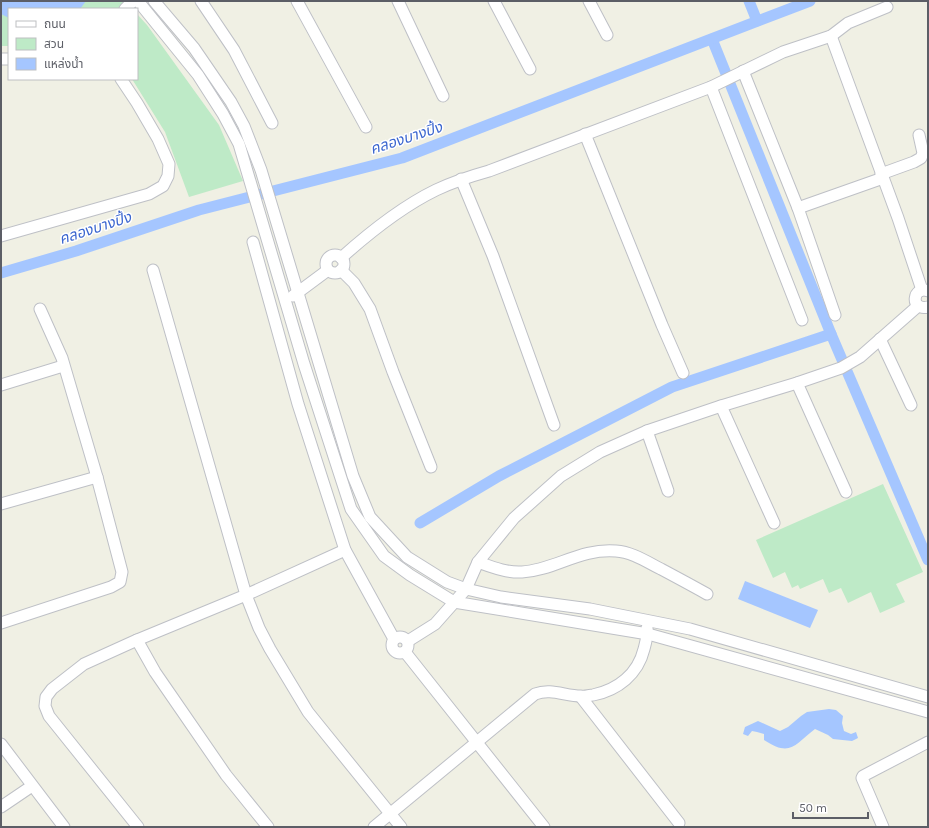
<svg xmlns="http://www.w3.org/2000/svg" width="929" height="828" font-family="Karla,'Noto Sans Thai',sans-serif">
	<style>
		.green { fill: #beeac7 }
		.water { fill: #a5c6ff }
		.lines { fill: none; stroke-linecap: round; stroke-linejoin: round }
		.canal { stroke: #a5c6ff; stroke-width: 11 }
		.minor-casing { stroke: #bec0c6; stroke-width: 13 }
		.minor { stroke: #fff; stroke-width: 11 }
		.labels { text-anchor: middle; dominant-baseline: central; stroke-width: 3; stroke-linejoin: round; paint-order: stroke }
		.water-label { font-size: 15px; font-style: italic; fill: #3b66cf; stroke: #fff }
	</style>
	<rect width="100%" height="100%" fill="#f0f0e4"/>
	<!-- green -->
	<g class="green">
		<path d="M 1,1 L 123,1 L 131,9 L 9,9 L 9,46 L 1,46 Z"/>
		<path d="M 137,14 L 147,25 L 219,125 L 243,181 L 189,197 L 165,132 L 132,79 L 137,79 Z"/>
		<path d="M 883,484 L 923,572 L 896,584 L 905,602 L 880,613 L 871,592 L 848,603 L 841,588 L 829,593 L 823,579 L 800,589 L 798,585 L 792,588 L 785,572 L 773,578 L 756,540 Z"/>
	</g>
	<!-- water -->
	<g class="water">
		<path d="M 1,1 L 86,1 L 80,9 L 9,9 L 9,18 L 1,14 Z"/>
		<path d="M 745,581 L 818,610 L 810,628 L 738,599 Z"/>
		<path d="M 829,709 L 836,710 L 843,716 L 842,723 L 844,731 L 851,734 L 856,732 L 858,738 L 852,741 L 833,739 L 828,735 L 815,729 C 795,744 791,758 764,740 L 764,734 L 757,732 L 752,731 L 748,736 L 743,734 L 745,727 L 758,721 L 780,731 L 788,727 L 801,716 L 807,712 Z"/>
	</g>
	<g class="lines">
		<!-- canal -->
		<g class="canal">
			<path d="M 749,1 L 757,21"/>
			<path d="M 712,39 L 831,334 L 928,560"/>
			<path d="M 1,273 L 76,251 L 199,210 L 402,158 L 810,1"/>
			<path d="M 420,523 L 499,476 L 672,387 L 831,334"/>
		</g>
		<!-- minor casing -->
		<g class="minor-casing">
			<g id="minor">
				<path d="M 138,1 L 198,75 L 223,114 L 239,144 L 304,364 L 351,509 L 384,556 L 410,575 L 454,602 L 648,634 L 928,712"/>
				<path d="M 154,1 L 194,48 L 231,102 L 244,126 L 261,170 L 353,476 L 370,517 L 407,557 L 447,582 L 466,589 L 501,597 L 590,609 L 690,629 L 928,697"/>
				<path d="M 201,1 L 234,50 L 272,123"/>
				<path d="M 297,1 L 366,127"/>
				<path d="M 398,1 L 443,96"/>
				<path d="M 494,1 L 530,69"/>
				<path d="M 589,1 L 607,35"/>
				<path d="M 125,9 L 133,1"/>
				<path d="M 831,36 L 898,218 L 922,290"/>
				<path d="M 1,59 L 9,59"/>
				<path d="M 743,71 L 798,208 L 835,315"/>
				<path d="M 711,87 L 802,320"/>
				<path d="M 585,134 L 662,325 L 683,373"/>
				<path d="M 881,174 L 914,162 L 921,158 L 923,153 L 919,135"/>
				<path d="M 461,179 L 493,256 L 554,425"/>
				<path d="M 798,208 L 883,178"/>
				<path d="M 1,236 L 149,194 L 163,186 L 168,176 L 169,164 L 158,139 L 137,103 L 121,79"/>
				<path d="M 253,242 L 298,404 L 345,550 L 394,639"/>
				<circle cx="335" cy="264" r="9"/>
				<path d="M 341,258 C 370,232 401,207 436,190 C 453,182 471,176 489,171 L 711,87 L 783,52 L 831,36 L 848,23 L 887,7"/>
				<path d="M 153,270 L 246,595 L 259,628 L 270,649 L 308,712 L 401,827"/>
				<path d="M 341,270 L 354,283 L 370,309 L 393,372 L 431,467"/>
				<path d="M 928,291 C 913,285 909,311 928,307"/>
				<path d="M 293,296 L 328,270"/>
				<path d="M 880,339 L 911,405"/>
				<path d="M 797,383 L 846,492"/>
				<path d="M 1,385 L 63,366"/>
				<path d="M 721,406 L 774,523"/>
				<path d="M 647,431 L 668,491"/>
				<path d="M 1,504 L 97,477"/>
				<path d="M 478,562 C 492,567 507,573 522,572 C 555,570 580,548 616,551 C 632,552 647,562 661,569 C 676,577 691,585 707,594"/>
				<path d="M 1,623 L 111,587 L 120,582 L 122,572 L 97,477 L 62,358 L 40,309"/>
				<circle cx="400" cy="645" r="8"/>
				<path d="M 137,640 L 155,672 L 226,775 L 268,827"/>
				<path d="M 408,641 L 435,624 L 466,589 L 478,562 L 514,518 L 561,476 L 600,452 L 647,431 L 721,406 L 797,383 L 841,368 L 860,357 L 918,306"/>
				<path d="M 405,652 L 544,827"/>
				<path d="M 581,697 L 679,823"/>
				<path d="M 1,744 L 64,827"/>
				<path d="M 1,807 L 32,786"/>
				<path d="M 138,827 L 49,716 L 45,706 L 46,697 L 52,689 L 84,664 L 137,640 L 246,595 L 345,550"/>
				<path d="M 374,827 L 535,694 C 551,688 565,696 581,696 C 585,697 589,695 593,695 C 618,690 638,674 644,649 C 646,641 648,635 647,628"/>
				<path d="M 883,827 L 862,778 L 863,776 L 928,742"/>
			</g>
		</g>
		<!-- minor -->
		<use href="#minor" class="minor"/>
	</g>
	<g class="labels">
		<!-- water labels -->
		<g class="water-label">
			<text transform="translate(406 138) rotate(-18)">คลองบางปิ้ง</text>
			<text transform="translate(95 228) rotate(-18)">คลองบางปิ้ง</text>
		</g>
	</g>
	<!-- border -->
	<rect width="929" height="828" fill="none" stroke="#5c5e66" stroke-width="4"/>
	<!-- legend -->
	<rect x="8" y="8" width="130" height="72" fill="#ffffff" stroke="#bebfc2"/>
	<rect x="16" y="21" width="20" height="6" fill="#ffffff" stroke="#bebfc2"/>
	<text x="44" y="28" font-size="12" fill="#5c5e66">ถนน</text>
	<rect x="16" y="38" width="20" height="12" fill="#beeac7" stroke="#bebfc2"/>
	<text x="44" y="48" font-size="12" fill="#5c5e66">สวน</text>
	<rect x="16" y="58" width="20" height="12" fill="#a5c6ff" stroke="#bebfc2"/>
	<text x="44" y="68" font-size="12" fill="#5c5e66">แหล่งน้ำ</text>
	<!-- scale -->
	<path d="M793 812v6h75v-6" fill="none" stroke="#5c5e66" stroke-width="2"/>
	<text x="799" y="812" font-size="12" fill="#5c5e66" stroke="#ffffff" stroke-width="3" paint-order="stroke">50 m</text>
</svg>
